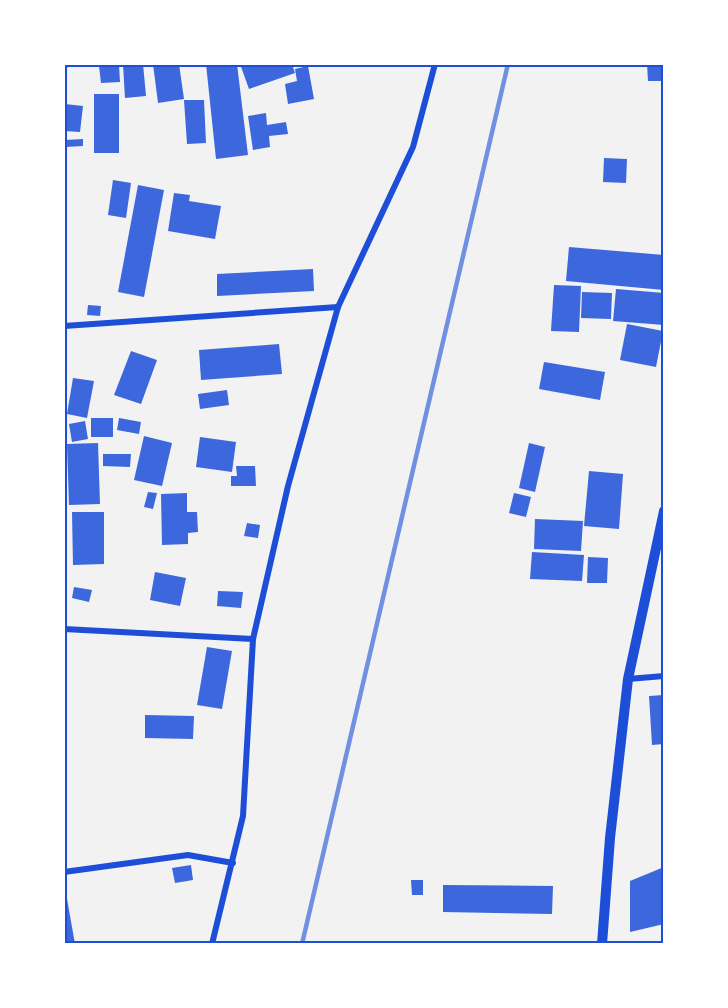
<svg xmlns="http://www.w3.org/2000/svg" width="728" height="1008" font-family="Helvetica,sans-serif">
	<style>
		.building { fill: #3d67dc }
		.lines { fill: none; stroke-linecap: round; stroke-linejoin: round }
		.path { stroke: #1d4ed8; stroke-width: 4 }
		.minor { stroke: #1d4ed8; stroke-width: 6 }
		.tertiary { stroke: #1d4ed8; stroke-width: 10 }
		.rail { stroke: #7290e2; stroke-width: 4.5 }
		.neatline { fill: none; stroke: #1d4ed8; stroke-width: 2 }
	</style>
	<rect width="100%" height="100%" fill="#f2f2f2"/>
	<!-- building -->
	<g class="building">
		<path d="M 143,64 L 146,96 L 125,98 L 123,65 Z"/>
		<path d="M 153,64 L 179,64 L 184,99 L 158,103 Z"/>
		<path d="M 206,64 L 237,64 L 248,155 L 216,159 Z"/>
		<path d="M 240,64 L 292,64 L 295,73 L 249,89 Z"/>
		<path d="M 647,64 L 664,64 L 664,81 L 648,81 Z"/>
		<path d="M 119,65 L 120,82 L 101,83 L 99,66 Z"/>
		<path d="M 308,66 L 314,99 L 288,104 L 285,84 L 297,81 L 295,69 Z"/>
		<rect x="94" y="94" width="25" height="59"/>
		<path d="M 184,100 L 204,100 L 206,143 L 187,144 Z"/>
		<path d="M 65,104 L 83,106 L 80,132 L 64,131 Z"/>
		<path d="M 266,113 L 267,125 L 286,122 L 288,134 L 269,136 L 270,147 L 253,150 L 248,116 Z"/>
		<path d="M 83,139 L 83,146 L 65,147 L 65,140 Z"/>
		<path d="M 604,158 L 627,159 L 626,183 L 603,182 Z"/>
		<path d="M 113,180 L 131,183 L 126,218 L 108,215 Z"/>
		<path d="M 138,185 L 164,190 L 144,297 L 118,292 Z"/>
		<path d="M 174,193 L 190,195 L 189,201 L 221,206 L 215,239 L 168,231 Z"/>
		<path d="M 569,247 L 664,255 L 664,290 L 566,281 Z"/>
		<path d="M 313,269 L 314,291 L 217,296 L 217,274 Z"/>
		<path d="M 554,285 L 581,286 L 579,332 L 551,331 Z"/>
		<path d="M 616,289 L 664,293 L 664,325 L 613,321 Z"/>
		<path d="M 582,292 L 612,293 L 611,319 L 581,318 Z"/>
		<path d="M 88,305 L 101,306 L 100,316 L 87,315 Z"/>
		<path d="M 627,324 L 663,331 L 656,367 L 620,360 Z"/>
		<path d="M 279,344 L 282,374 L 201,380 L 199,350 Z"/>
		<path d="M 131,351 L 157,360 L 141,404 L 114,395 Z"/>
		<path d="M 544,362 L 605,372 L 600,400 L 539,389 Z"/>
		<path d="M 73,378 L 94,381 L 87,418 L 67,414 Z"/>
		<path d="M 227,390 L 229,405 L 200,409 L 198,394 Z"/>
		<rect x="91" y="418" width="22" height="19"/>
		<path d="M 119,418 L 141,422 L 139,434 L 117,430 Z"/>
		<path d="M 85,421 L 88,439 L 72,442 L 69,424 Z"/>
		<path d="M 144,436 L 172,443 L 162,486 L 134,480 Z"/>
		<path d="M 200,437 L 236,442 L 232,472 L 196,467 Z"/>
		<path d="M 98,443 L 100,504 L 69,505 L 67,444 Z"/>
		<path d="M 529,443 L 545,447 L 535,492 L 519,488 Z"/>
		<path d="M 103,454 L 131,454 L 130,467 L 103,466 Z"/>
		<path d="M 236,466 L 255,466 L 256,486 L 231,486 L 231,476 L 237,476 Z"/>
		<path d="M 589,471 L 623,474 L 619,529 L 584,526 Z"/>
		<path d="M 148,492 L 157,493 L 153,509 L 144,507 Z"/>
		<path d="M 187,493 L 187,512 L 197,512 L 198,532 L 188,533 L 188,544 L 162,545 L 161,494 Z"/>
		<path d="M 514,493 L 531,497 L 526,517 L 509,513 Z"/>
		<path d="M 72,512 L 104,512 L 104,564 L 73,565 Z"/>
		<path d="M 535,519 L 583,521 L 581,551 L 534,549 Z"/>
		<path d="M 247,523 L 260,525 L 258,538 L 244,536 Z"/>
		<path d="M 532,552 L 584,555 L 582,581 L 530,579 Z"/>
		<path d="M 588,557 L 608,558 L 607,583 L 587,583 Z"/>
		<path d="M 155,572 L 186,578 L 180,606 L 150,600 Z"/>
		<path d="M 74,587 L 92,590 L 89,602 L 72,598 Z"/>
		<path d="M 218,591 L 243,592 L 241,608 L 217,606 Z"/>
		<path d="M 207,647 L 232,651 L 222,709 L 197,705 Z"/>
		<path d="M 664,695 L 664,744 L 652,745 L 649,696 Z"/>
		<path d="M 145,715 L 194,716 L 193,739 L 145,738 Z"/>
		<path d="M 191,865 L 193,880 L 175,883 L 172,868 Z"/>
		<path d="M 664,867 L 664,924 L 630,932 L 630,881 Z"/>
		<path d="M 411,880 L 423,880 L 423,895 L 412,895 Z"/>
		<path d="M 443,885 L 553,886 L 552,914 L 443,912 Z"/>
		<path d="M 64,893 L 66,893 L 75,944 L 64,944 Z"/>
	</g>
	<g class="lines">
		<!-- path -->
		<path class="path" d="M 64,66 L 73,64"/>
		<!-- minor -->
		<g class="minor">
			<path d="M 64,326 L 338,307"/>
			<path d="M 64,629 L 253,639"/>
			<path d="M 628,679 L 664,676"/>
			<path d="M 64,872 L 188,855 L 233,863"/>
			<path d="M 212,944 L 243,816 L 253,639 L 288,486 L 338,307 L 413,147 L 435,64"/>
		</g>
		<!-- tertiary -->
		<path class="tertiary" d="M 602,944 L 610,838 L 628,679 L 664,511"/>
		<!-- rail -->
		<path class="rail" d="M 302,944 L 508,64"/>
	</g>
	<!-- border -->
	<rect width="728" height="1008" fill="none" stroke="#ffffff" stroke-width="132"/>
	<rect x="66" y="66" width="596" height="876" class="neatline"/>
</svg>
